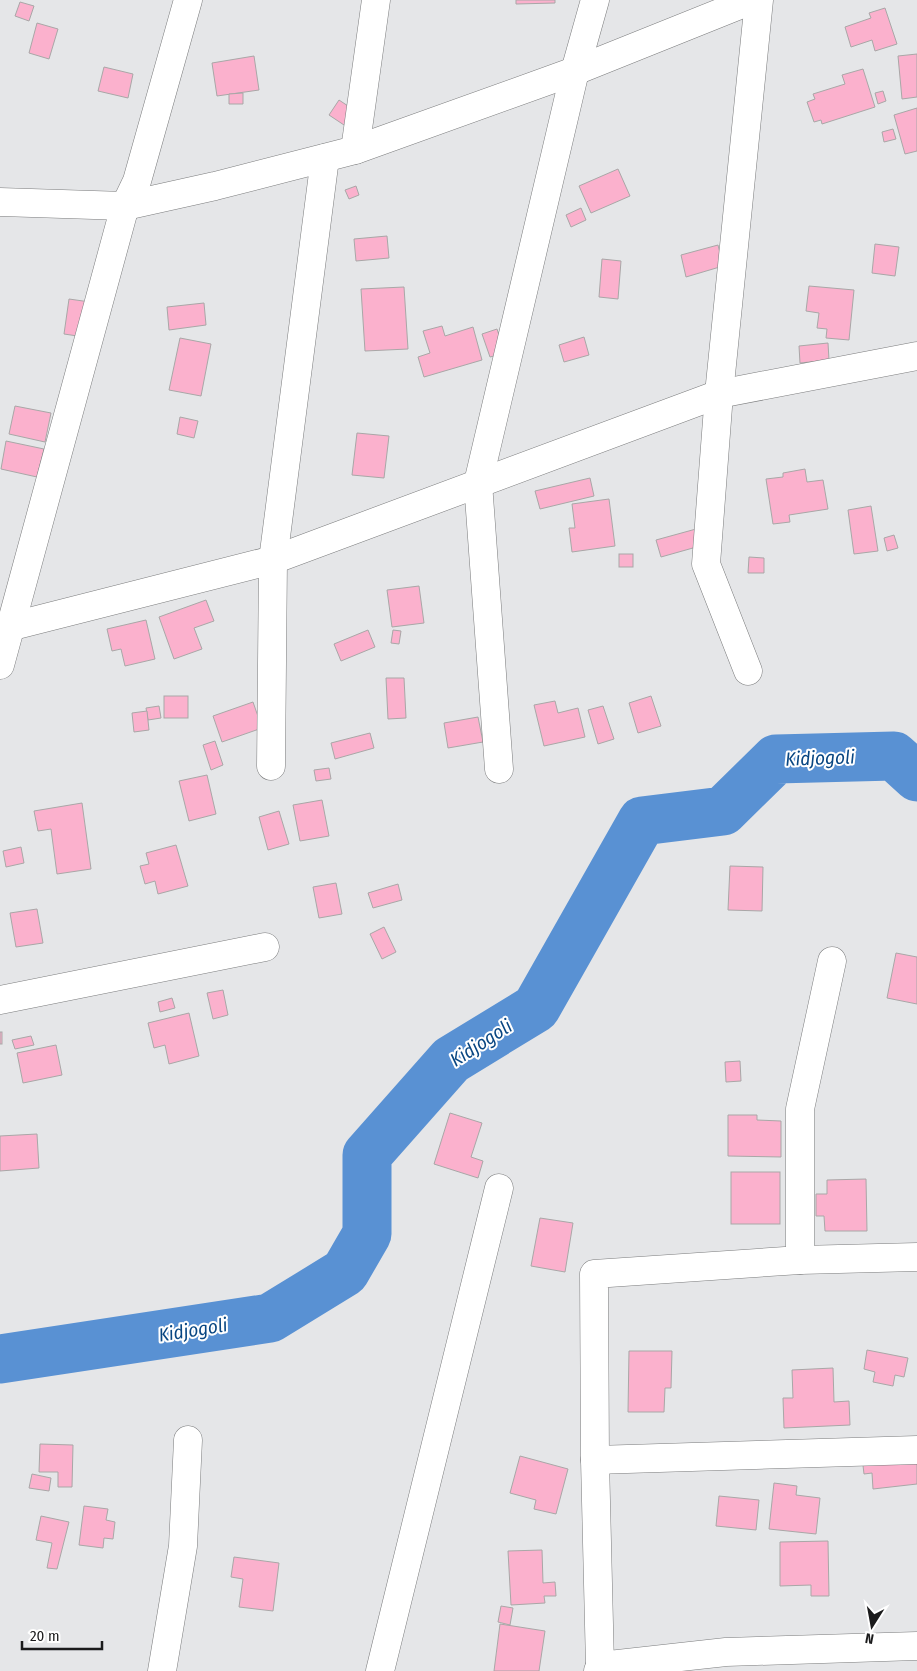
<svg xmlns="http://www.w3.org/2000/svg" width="917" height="1671" font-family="'Fira Sans Condensed',sans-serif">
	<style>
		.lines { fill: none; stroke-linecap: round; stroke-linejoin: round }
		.river { stroke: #5991d3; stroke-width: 49 }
		.building { fill: #fbb1cd; stroke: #a9a7a7 }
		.minor-casing { stroke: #7b7c7d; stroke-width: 29 }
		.minor { stroke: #fff; stroke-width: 28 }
		.labels { text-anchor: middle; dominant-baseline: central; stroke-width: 4; stroke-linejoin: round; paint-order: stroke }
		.water-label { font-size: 19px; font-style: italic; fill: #084682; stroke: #fff }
	</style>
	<rect width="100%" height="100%" fill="#e5e6e8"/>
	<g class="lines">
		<!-- river -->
		<path class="river" d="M 0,1359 L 270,1318 L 345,1272 L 367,1234 L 367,1155 L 451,1060 L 536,1008 L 642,821 L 723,811 L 776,759 L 894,756 L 917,777"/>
	</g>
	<!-- building -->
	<g class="building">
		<path d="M 516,0 L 555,0 L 555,3 L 516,4 Z"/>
		<path d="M 20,2 L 34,6 L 29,21 L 15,16 Z"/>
		<path d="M 885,8 L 897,44 L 875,51 L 872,40 L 851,47 L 845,27 L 871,18 L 869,13 Z"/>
		<path d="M 37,23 L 58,29 L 49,59 L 29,53 Z"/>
		<path d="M 917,54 L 917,97 L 902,99 L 898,56 Z"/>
		<path d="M 254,56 L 259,90 L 217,96 L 212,63 Z"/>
		<path d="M 104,67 L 133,74 L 128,98 L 98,91 Z"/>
		<path d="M 863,69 L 875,107 L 822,124 L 821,120 L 814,122 L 807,102 L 815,99 L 813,94 L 845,84 L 842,75 Z"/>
		<path d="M 883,91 L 886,101 L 878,104 L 875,93 Z"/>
		<path d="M 243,93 L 243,104 L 229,104 L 229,94 Z"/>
		<path d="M 339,100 L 354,110 L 344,125 L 329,115 Z"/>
		<path d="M 917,108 L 917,151 L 905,154 L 894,115 Z"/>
		<path d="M 893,129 L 896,139 L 884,142 L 882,132 Z"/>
		<path d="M 618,169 L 630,196 L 591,213 L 579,186 Z"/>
		<path d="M 356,186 L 359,195 L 349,199 L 345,190 Z"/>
		<path d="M 581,208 L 586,220 L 571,227 L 566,215 Z"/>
		<path d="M 387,236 L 389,258 L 356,261 L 354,239 Z"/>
		<path d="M 875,244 L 899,247 L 895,276 L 872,273 Z"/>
		<path d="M 718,245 L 723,266 L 686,277 L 681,255 Z"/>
		<path d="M 602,259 L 621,261 L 618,299 L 599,297 Z"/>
		<path d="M 809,286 L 854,290 L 849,340 L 826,338 L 827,329 L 817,328 L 819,313 L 806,311 Z"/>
		<path d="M 404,287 L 408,349 L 365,351 L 361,289 Z"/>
		<path d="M 69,299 L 97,303 L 91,338 L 64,334 Z"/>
		<path d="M 204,303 L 206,325 L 169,330 L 167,307 Z"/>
		<path d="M 442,326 L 445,336 L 473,327 L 482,360 L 424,377 L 418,357 L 430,353 L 423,331 Z"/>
		<path d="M 497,329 L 505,353 L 490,357 L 482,334 Z"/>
		<path d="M 584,337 L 589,355 L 564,362 L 559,345 Z"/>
		<path d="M 180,338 L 211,344 L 201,396 L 169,390 Z"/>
		<path d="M 828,343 L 829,360 L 800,363 L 799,346 Z"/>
		<path d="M 15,406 L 51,413 L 45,442 L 9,434 Z"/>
		<path d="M 180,417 L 198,421 L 194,438 L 177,434 Z"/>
		<path d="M 357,433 L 389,436 L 384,478 L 352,475 Z"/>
		<path d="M 6,441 L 44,449 L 37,477 L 1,469 Z"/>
		<path d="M 805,469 L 807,482 L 823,480 L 828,509 L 789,515 L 790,522 L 773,524 L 766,479 L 783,477 L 783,473 Z"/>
		<path d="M 590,478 L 594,496 L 540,509 L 535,491 Z"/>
		<path d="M 609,499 L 615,546 L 572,552 L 569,528 L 575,528 L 572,504 Z"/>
		<path d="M 871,506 L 878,551 L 854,554 L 848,510 Z"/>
		<path d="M 696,529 L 700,546 L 661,557 L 656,540 Z"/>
		<path d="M 894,535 L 898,548 L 887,551 L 884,538 Z"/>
		<rect x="619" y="554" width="14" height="13"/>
		<path d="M 749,557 L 764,558 L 764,573 L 748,573 Z"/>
		<path d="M 419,586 L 424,623 L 392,627 L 387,590 Z"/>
		<path d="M 206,600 L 214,621 L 194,628 L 202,649 L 174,659 L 159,617 Z"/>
		<path d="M 146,620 L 155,659 L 125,666 L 121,649 L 112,651 L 107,629 Z"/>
		<path d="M 368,630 L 375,647 L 341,661 L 334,644 Z"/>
		<path d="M 393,630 L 401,631 L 399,644 L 391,643 Z"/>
		<path d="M 386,678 L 404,678 L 406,718 L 388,719 Z"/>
		<rect x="164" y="696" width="24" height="22"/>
		<path d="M 651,696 L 661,726 L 638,733 L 629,703 Z"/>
		<path d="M 555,701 L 558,713 L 578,708 L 585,737 L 544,746 L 534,705 Z"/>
		<path d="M 253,702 L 262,728 L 222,742 L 213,716 Z"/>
		<path d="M 159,706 L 161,718 L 148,720 L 146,708 Z"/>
		<path d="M 603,706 L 614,739 L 598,744 L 588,710 Z"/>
		<path d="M 147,711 L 149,730 L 134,732 L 132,713 Z"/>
		<path d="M 478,717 L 483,742 L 448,748 L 444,723 Z"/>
		<path d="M 370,733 L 374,748 L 335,759 L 331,743 Z"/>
		<path d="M 215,741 L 223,765 L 211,770 L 203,745 Z"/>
		<path d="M 329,768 L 331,779 L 316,781 L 314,770 Z"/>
		<path d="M 207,775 L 216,814 L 189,821 L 179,781 Z"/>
		<path d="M 322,800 L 329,836 L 300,841 L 293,805 Z"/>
		<path d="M 82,803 L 91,869 L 57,874 L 51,829 L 38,831 L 34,811 Z"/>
		<path d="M 279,811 L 289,844 L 268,850 L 259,817 Z"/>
		<path d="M 176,845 L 188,886 L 158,894 L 155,881 L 145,884 L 140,866 L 149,864 L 146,853 Z"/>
		<path d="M 21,847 L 24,863 L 6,867 L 3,851 Z"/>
		<path d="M 730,866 L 763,867 L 762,911 L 728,910 Z"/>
		<path d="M 336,883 L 342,914 L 319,918 L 313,887 Z"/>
		<path d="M 398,884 L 402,900 L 373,908 L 368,893 Z"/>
		<path d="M 37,909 L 43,943 L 16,947 L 10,913 Z"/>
		<path d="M 384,927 L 396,952 L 382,959 L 370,934 Z"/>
		<path d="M 896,953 L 917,957 L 917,1004 L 887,998 Z"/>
		<path d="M 223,990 L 228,1015 L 213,1019 L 207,993 Z"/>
		<path d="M 172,998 L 175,1008 L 160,1012 L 158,1002 Z"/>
		<path d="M 189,1013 L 199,1056 L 169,1064 L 165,1045 L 154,1048 L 148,1023 Z"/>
		<rect x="0" y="1032" width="2" height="12"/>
		<path d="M 31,1036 L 34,1045 L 15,1049 L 12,1040 Z"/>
		<path d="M 56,1045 L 62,1075 L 23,1083 L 17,1053 Z"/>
		<path d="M 740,1061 L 741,1081 L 726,1082 L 725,1062 Z"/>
		<path d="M 450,1113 L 482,1123 L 471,1157 L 483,1161 L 478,1178 L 434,1164 Z"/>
		<path d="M 728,1115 L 757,1115 L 757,1120 L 781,1121 L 781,1157 L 728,1156 Z"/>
		<path d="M 37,1134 L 39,1168 L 0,1171 L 0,1136 Z"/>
		<rect x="731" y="1172" width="49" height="52"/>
		<path d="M 866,1179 L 867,1231 L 825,1231 L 824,1216 L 816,1216 L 816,1194 L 827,1194 L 827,1180 Z"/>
		<path d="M 540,1218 L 573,1223 L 565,1272 L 531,1266 Z"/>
		<path d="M 867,1350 L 908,1358 L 904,1377 L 895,1375 L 893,1386 L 873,1382 L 875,1372 L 864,1369 Z"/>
		<path d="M 629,1351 L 672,1351 L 671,1388 L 665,1388 L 664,1412 L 628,1412 Z"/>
		<path d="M 833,1368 L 834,1402 L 849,1401 L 850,1425 L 784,1428 L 783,1398 L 793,1398 L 792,1370 Z"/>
		<path d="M 40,1444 L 73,1445 L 72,1487 L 58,1487 L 58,1472 L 39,1472 Z"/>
		<path d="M 917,1451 L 917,1484 L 873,1489 L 872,1473 L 864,1474 L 862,1457 Z"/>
		<path d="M 520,1456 L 568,1469 L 556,1514 L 534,1509 L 536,1500 L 510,1493 Z"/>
		<path d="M 32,1474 L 51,1478 L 49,1491 L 29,1488 Z"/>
		<path d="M 774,1483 L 797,1486 L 796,1495 L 820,1498 L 816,1534 L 769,1529 Z"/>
		<path d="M 719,1496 L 759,1500 L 756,1530 L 716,1526 Z"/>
		<path d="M 84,1506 L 108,1509 L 106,1520 L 115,1522 L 113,1539 L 104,1538 L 103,1548 L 79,1545 Z"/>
		<path d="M 41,1516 L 69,1522 L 57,1569 L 47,1568 L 52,1543 L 36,1540 Z"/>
		<path d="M 828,1541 L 829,1596 L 811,1596 L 811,1585 L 780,1586 L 780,1542 Z"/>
		<path d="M 542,1550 L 543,1583 L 555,1582 L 556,1596 L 544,1596 L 545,1603 L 511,1605 L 508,1551 Z"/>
		<path d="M 234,1557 L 279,1563 L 273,1611 L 239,1607 L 243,1579 L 231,1577 Z"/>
		<path d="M 501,1606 L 513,1608 L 510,1625 L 498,1622 Z"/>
		<path d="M 500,1624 L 545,1631 L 539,1671 L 494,1671 Z"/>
	</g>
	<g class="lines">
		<!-- minor casing -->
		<g class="minor-casing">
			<g id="minor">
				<path d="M 355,150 L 376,0"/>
				<path d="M 0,202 L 125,206 L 215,186 L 355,150 L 575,71 L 752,0"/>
				<path d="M 0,626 L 9,627 L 273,560 L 719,394 L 917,356"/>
				<path d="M 0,665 L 125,206 L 137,181 L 188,0"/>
				<path d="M 748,671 L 706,564 L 719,394 L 759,0"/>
				<path d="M 271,766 L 273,560 L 325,158"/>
				<path d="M 499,769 L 478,483 L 575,71 L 595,0"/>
				<path d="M 0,1000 L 265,947"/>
				<path d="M 800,1260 L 800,1109 L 832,961"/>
				<path d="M 595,1460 L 917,1450"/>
				<path d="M 600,1666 L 595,1460 L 594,1274 L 800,1260 L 917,1257"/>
				<path d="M 162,1671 L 183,1546 L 188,1440"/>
				<path d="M 380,1671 L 499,1188"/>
				<path d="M 598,1671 L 600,1666 L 726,1652 L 917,1646"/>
			</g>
		</g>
		<!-- minor -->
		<use href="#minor" class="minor"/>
	</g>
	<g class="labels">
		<!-- water labels -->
		<g class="water-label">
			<text transform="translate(820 758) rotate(-2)">Kidjogoli</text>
			<text transform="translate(481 1043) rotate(-33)">Kidjogoli</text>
			<text transform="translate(193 1330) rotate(-9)">Kidjogoli</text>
		</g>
	</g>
	<!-- north arrow -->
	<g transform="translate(872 1626) rotate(191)" stroke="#ffffff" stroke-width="4" paint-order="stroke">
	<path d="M0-4L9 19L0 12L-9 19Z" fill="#1b1b1c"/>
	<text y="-8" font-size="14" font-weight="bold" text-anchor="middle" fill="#1b1b1c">N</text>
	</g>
	<!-- scale -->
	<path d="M22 1641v8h80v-8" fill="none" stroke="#1b1b1c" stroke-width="2.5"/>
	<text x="30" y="1641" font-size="15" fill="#1b1b1c" stroke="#ffffff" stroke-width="4" paint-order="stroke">20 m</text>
</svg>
